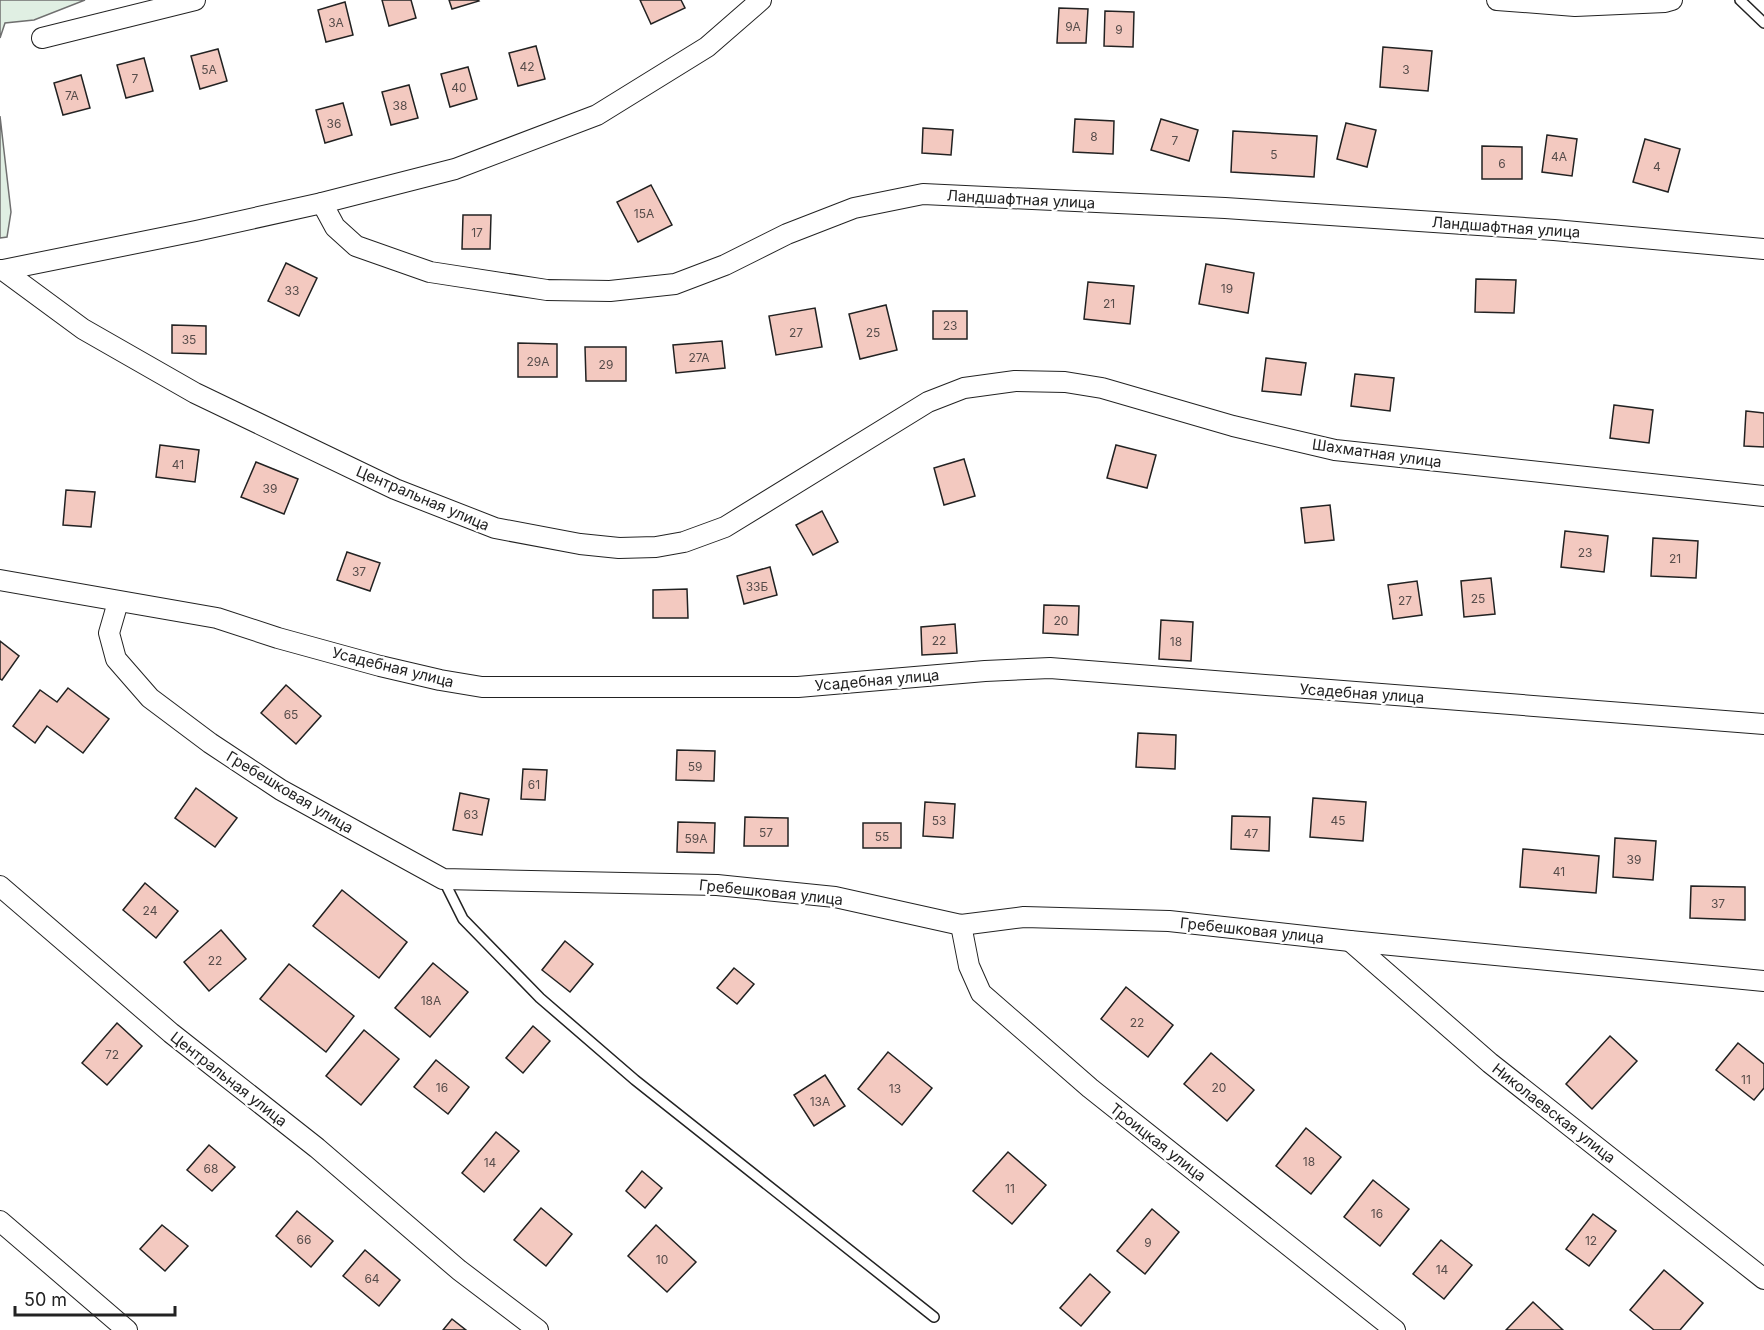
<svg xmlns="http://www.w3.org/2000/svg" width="1764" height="1330" font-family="Inter,sans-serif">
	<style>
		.green { fill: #e0efe3; stroke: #6f6f6f; stroke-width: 1.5 }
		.building { fill: #f3c9c0; stroke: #222; stroke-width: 1.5 }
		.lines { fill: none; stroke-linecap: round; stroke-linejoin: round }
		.lane-casing { stroke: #222; stroke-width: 12 }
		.street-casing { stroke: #222; stroke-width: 22 }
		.lane { stroke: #fff; stroke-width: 9 }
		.street { stroke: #fff; stroke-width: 20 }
		.labels { text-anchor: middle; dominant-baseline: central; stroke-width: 4.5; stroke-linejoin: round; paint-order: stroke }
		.number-label { font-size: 12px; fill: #564c4a }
		.street-label { font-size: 15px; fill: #222; stroke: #fff }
	</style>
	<rect width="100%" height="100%" fill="#fff"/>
	<!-- green -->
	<g class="green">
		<path d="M 0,0 L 85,0 L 34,20 L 5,23 L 0,38 Z"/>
		<path d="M 0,116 L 11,212 L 7,237 L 0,238 Z"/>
	</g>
	<!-- building -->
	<g class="building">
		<path d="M 382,0 L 411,0 L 416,18 L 389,26 Z"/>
		<path d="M 449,0 L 478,0 L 479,1 L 452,9 Z"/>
		<path d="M 640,0 L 681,0 L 685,8 L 651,24 Z"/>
		<path d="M 345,2 L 353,35 L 326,42 L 318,10 Z"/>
		<path d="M 1059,8 L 1088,9 L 1086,43 L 1057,43 Z"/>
		<path d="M 1105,11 L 1134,12 L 1133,47 L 1104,46 Z"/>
		<path d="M 536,46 L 545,79 L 518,86 L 509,53 Z"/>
		<path d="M 1383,47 L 1432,51 L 1428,91 L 1380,87 Z"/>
		<path d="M 218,49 L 227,81 L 200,89 L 191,56 Z"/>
		<path d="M 144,58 L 153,91 L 126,98 L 117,65 Z"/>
		<path d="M 468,67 L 477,99 L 450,107 L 441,74 Z"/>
		<path d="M 81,75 L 90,108 L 63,115 L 54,83 Z"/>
		<path d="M 409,85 L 418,118 L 391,125 L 382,92 Z"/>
		<path d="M 343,103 L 352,135 L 325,143 L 316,110 Z"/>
		<path d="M 1075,119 L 1114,121 L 1113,154 L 1073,152 Z"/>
		<path d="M 1161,119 L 1198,130 L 1189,161 L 1151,150 Z"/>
		<path d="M 1346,123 L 1376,130 L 1367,167 L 1337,159 Z"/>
		<path d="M 923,128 L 953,130 L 951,155 L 922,153 Z"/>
		<path d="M 1233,131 L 1317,136 L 1314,177 L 1231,172 Z"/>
		<path d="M 1547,135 L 1577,139 L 1572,176 L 1542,172 Z"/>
		<path d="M 1645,139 L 1680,149 L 1668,192 L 1633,182 Z"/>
		<path d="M 1482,146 L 1522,147 L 1522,179 L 1482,179 Z"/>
		<path d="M 651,185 L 672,225 L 638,242 L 617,202 Z"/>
		<path d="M 463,215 L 491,215 L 490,249 L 462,249 Z"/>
		<path d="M 286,263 L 317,278 L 299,316 L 268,301 Z"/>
		<path d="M 1206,264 L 1254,273 L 1248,313 L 1199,304 Z"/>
		<path d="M 1476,279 L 1516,280 L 1514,313 L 1475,312 Z"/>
		<path d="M 1088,282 L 1134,286 L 1130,324 L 1084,319 Z"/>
		<path d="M 886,305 L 897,350 L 860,359 L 849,314 Z"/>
		<path d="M 815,308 L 822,347 L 776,355 L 769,316 Z"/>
		<rect x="933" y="311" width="34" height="28"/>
		<path d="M 172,325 L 206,326 L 206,354 L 172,353 Z"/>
		<path d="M 722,341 L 725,368 L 676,373 L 673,345 Z"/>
		<path d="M 518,343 L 557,344 L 557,377 L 518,377 Z"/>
		<path d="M 585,347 L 626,347 L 626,381 L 586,381 Z"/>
		<path d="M 1266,358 L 1306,363 L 1301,395 L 1262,391 Z"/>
		<path d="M 1355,374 L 1394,378 L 1390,411 L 1351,406 Z"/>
		<path d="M 1614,405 L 1653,410 L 1649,443 L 1610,438 Z"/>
		<path d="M 1746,411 L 1764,413 L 1764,447 L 1744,446 Z"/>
		<path d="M 160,445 L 199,450 L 195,482 L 156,477 Z"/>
		<path d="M 1116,445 L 1156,455 L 1147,488 L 1107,478 Z"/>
		<path d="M 964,459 L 975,496 L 944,505 L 934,468 Z"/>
		<path d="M 256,462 L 298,479 L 284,514 L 241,497 Z"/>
		<path d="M 66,490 L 95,492 L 91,527 L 63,525 Z"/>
		<path d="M 1330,505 L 1334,540 L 1305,543 L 1301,508 Z"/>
		<path d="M 822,511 L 838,542 L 813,555 L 796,525 Z"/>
		<path d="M 1565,531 L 1608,536 L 1604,572 L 1561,567 Z"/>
		<path d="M 1653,538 L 1698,541 L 1696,578 L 1651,576 Z"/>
		<path d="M 347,552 L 380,563 L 370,591 L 337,580 Z"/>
		<path d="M 770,567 L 777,595 L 744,604 L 737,576 Z"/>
		<path d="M 1491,578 L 1495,614 L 1464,617 L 1461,581 Z"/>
		<path d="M 1417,581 L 1422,615 L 1393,619 L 1388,585 Z"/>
		<path d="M 687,589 L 688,618 L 653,618 L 653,590 Z"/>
		<path d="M 1044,605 L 1079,606 L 1078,635 L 1043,633 Z"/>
		<path d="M 1161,620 L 1193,622 L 1191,661 L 1159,659 Z"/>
		<path d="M 955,624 L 957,653 L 922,655 L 921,627 Z"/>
		<path d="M 0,641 L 19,656 L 2,680 L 0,679 Z"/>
		<path d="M 286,685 L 321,716 L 296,744 L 261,713 Z"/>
		<path d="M 68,688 L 109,719 L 83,753 L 47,726 L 35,743 L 13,726 L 40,690 L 57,702 Z"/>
		<path d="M 1138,733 L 1176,735 L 1175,769 L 1136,767 Z"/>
		<path d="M 677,750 L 715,751 L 714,781 L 676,780 Z"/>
		<path d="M 523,769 L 547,770 L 545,800 L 521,799 Z"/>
		<path d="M 196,788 L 237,818 L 215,847 L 175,818 Z"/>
		<path d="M 460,793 L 489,799 L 482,835 L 453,830 Z"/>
		<path d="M 1313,798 L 1366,802 L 1363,841 L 1310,837 Z"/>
		<path d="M 925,802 L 955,804 L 953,838 L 923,836 Z"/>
		<path d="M 1232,816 L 1270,817 L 1269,851 L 1231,849 Z"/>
		<path d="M 745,817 L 788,818 L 788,846 L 744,846 Z"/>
		<path d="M 678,822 L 715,823 L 714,853 L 677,852 Z"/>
		<rect x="863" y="823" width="38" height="25"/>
		<path d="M 1615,838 L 1656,841 L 1653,880 L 1613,877 Z"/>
		<path d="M 1523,849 L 1599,856 L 1596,893 L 1520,887 Z"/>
		<path d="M 145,883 L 178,911 L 156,938 L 123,910 Z"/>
		<path d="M 1691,886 L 1745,887 L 1745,920 L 1690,918 Z"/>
		<path d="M 342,890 L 407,942 L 379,978 L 313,926 Z"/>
		<path d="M 221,930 L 246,959 L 209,991 L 184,962 Z"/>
		<path d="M 565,941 L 593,964 L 570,992 L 542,970 Z"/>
		<path d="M 433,963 L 468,992 L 430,1037 L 395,1008 Z"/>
		<path d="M 289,964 L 354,1016 L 326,1052 L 260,999 Z"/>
		<path d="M 734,968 L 754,984 L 737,1004 L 717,988 Z"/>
		<path d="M 1126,987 L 1173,1025 L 1148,1057 L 1101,1019 Z"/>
		<path d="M 117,1023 L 142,1046 L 107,1085 L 82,1063 Z"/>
		<path d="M 533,1026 L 550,1041 L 523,1073 L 506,1058 Z"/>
		<path d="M 364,1030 L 399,1059 L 361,1105 L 326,1076 Z"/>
		<path d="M 1610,1036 L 1637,1061 L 1592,1109 L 1566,1084 Z"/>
		<path d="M 1738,1043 L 1764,1064 L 1764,1088 L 1754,1100 L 1716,1070 Z"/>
		<path d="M 888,1052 L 932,1088 L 902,1125 L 858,1089 Z"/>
		<path d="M 1211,1053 L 1254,1090 L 1227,1121 L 1184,1084 Z"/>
		<path d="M 436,1060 L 469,1087 L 448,1114 L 414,1087 Z"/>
		<path d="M 825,1075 L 845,1106 L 814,1126 L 794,1095 Z"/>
		<path d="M 1306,1128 L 1341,1157 L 1311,1194 L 1276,1166 Z"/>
		<path d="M 496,1132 L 519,1151 L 484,1192 L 462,1173 Z"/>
		<path d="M 209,1145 L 235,1167 L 212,1191 L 187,1170 Z"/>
		<path d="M 1008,1152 L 1046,1185 L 1012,1224 L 973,1191 Z"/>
		<path d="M 642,1171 L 662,1188 L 645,1208 L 626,1191 Z"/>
		<path d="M 1373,1180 L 1409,1209 L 1380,1246 L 1344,1217 Z"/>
		<path d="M 541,1208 L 572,1234 L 546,1266 L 514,1240 Z"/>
		<path d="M 1152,1209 L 1179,1232 L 1145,1274 L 1117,1251 Z"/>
		<path d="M 297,1211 L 333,1241 L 311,1267 L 276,1236 Z"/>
		<path d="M 1593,1214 L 1616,1231 L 1589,1266 L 1566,1249 Z"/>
		<path d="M 162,1225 L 188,1246 L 165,1271 L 140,1249 Z"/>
		<path d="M 656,1225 L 696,1262 L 667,1292 L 628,1256 Z"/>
		<path d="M 1441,1240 L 1472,1265 L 1444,1299 L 1413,1274 Z"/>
		<path d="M 365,1250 L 400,1280 L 379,1306 L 343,1276 Z"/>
		<path d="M 1664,1270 L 1703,1303 L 1680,1330 L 1654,1330 L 1630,1310 Z"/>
		<path d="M 1090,1274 L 1110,1292 L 1081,1326 L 1060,1308 Z"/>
		<path d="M 1533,1302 L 1563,1330 L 1506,1330 Z"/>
		<path d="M 452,1319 L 466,1330 L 443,1330 Z"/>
	</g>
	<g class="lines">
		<!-- lane casing -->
		<g class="lane-casing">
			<g id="lane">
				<path d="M 1740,0 L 1764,23"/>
				<path d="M 443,879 L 463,919 L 540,998 L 635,1080 L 934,1317"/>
			</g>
		</g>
		<!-- street casing -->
		<g class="street-casing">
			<g id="street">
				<path d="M 1497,0 L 1575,6 L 1665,2 L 1672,0"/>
				<path d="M 42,38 L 195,0"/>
				<path d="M 322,203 L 335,227 L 356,246 L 430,272 L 547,290 L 610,291 L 675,284 L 725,265 L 787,234 L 854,208 L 923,194 L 1225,208 L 1554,230 L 1764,249"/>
				<path d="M 0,270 L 3,270 L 83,329 L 195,393 L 395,489 L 495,528 L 580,544 L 619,548 L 656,547 L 684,542 L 725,527 L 928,402 L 964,388 L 1015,381 L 1065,382 L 1102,388 L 1233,426 L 1335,450 L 1764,496"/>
				<path d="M 3,270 L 196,231 L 322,203 L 455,169 L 597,115 L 707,47 L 761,0"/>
				<path d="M 0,580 L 217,618 L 278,638 L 380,666 L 440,680 L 482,687 L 798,687 L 985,671 L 1050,668 L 1764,724"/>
				<path d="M 118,602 L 109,633 L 116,659 L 150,698 L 210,743 L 281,790 L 443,879 L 717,885 L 835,897 L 961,925 L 1024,917 L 1169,921 L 1350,941 L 1764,981"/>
				<path d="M 0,886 L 171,1033 L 317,1148 L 459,1270 L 538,1330"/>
				<path d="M 961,925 L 969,966 L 981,993 L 1090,1088 L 1395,1330"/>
				<path d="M 1350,941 L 1490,1063 L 1764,1279"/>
				<path d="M 0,1221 L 127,1330"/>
			</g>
		</g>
		<!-- lane -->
		<use href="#lane" class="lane"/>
		<!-- street -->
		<use href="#street" class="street"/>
	</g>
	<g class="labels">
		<!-- number labels -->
		<g class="number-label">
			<text x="336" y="22">3А</text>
			<text x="1073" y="26">9А</text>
			<text x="1119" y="29">9</text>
			<text x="527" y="66">42</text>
			<text x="209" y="69">5А</text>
			<text x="1406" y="69">3</text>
			<text x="135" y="78">7</text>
			<text x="459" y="87">40</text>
			<text x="72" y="95">7А</text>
			<text x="400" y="105">38</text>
			<text x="334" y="123">36</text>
			<text x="1094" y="136">8</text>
			<text x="1175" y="140">7</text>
			<text x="1274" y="154">5</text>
			<text x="1559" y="156">4А</text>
			<text x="1502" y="163">6</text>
			<text x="1657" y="166">4</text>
			<text x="644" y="213">15А</text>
			<text x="477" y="232">17</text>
			<text x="1227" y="288">19</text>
			<text x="292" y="290">33</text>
			<text x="1109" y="303">21</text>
			<text x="950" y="325">23</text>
			<text x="796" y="332">27</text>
			<text x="873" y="332">25</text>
			<text x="189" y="339">35</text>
			<text x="699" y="357">27А</text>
			<text x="538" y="361">29А</text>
			<text x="606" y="364">29</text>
			<text x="178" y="464">41</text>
			<text x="270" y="488">39</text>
			<text x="1585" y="552">23</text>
			<text x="1675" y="558">21</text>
			<text x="359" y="571">37</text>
			<text x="757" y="586">33Б</text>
			<text x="1478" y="598">25</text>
			<text x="1405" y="600">27</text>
			<text x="1061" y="620">20</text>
			<text x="939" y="640">22</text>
			<text x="1176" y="641">18</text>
			<text x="291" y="714">65</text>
			<text x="695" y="766">59</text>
			<text x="534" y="784">61</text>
			<text x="471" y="814">63</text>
			<text x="939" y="820">53</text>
			<text x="1338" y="820">45</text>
			<text x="766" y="832">57</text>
			<text x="1251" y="833">47</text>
			<text x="882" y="836">55</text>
			<text x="696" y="838">59А</text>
			<text x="1634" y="859">39</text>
			<text x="1559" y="871">41</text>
			<text x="1718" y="903">37</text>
			<text x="150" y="910">24</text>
			<text x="215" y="960">22</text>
			<text x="431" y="1000">18А</text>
			<text x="1137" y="1022">22</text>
			<text x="112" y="1054">72</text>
			<text x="1746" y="1079">11</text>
			<text x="442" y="1087">16</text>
			<text x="1219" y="1087">20</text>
			<text x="895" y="1088">13</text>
			<text x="820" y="1101">13А</text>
			<text x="1309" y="1161">18</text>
			<text x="490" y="1162">14</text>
			<text x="211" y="1168">68</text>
			<text x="1010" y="1188">11</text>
			<text x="1377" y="1213">16</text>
			<text x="304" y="1239">66</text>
			<text x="1591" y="1240">12</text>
			<text x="1148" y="1242">9</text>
			<text x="662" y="1259">10</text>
			<text x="1442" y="1269">14</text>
			<text x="372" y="1278">64</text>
		</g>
		<!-- street labels -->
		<g class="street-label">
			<text transform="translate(1021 199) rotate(3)">Ландшафтная улица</text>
			<text transform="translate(1506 227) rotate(4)">Ландшафтная улица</text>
			<text transform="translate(1377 453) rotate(8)">Шахматная улица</text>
			<text transform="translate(423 498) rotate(23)">Центральная улица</text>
			<text transform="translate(393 667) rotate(14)">Усадебная улица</text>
			<text transform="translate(877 680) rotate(-5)">Усадебная улица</text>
			<text transform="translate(1362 693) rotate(4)">Усадебная улица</text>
			<text transform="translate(290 792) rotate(31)">Гребешковая улица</text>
			<text transform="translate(771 892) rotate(6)">Гребешковая улица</text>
			<text transform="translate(1252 930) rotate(6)">Гребешковая улица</text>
			<text transform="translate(229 1079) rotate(38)">Центральная улица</text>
			<text transform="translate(1554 1113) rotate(38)">Николаевская улица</text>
			<text transform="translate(1158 1142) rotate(38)">Троицкая улица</text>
		</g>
	</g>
	<!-- scale -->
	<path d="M15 1306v9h160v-9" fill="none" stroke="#222222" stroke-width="3"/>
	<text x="24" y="1306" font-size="18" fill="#222222" stroke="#ffffff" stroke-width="4.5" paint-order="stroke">50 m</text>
</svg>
